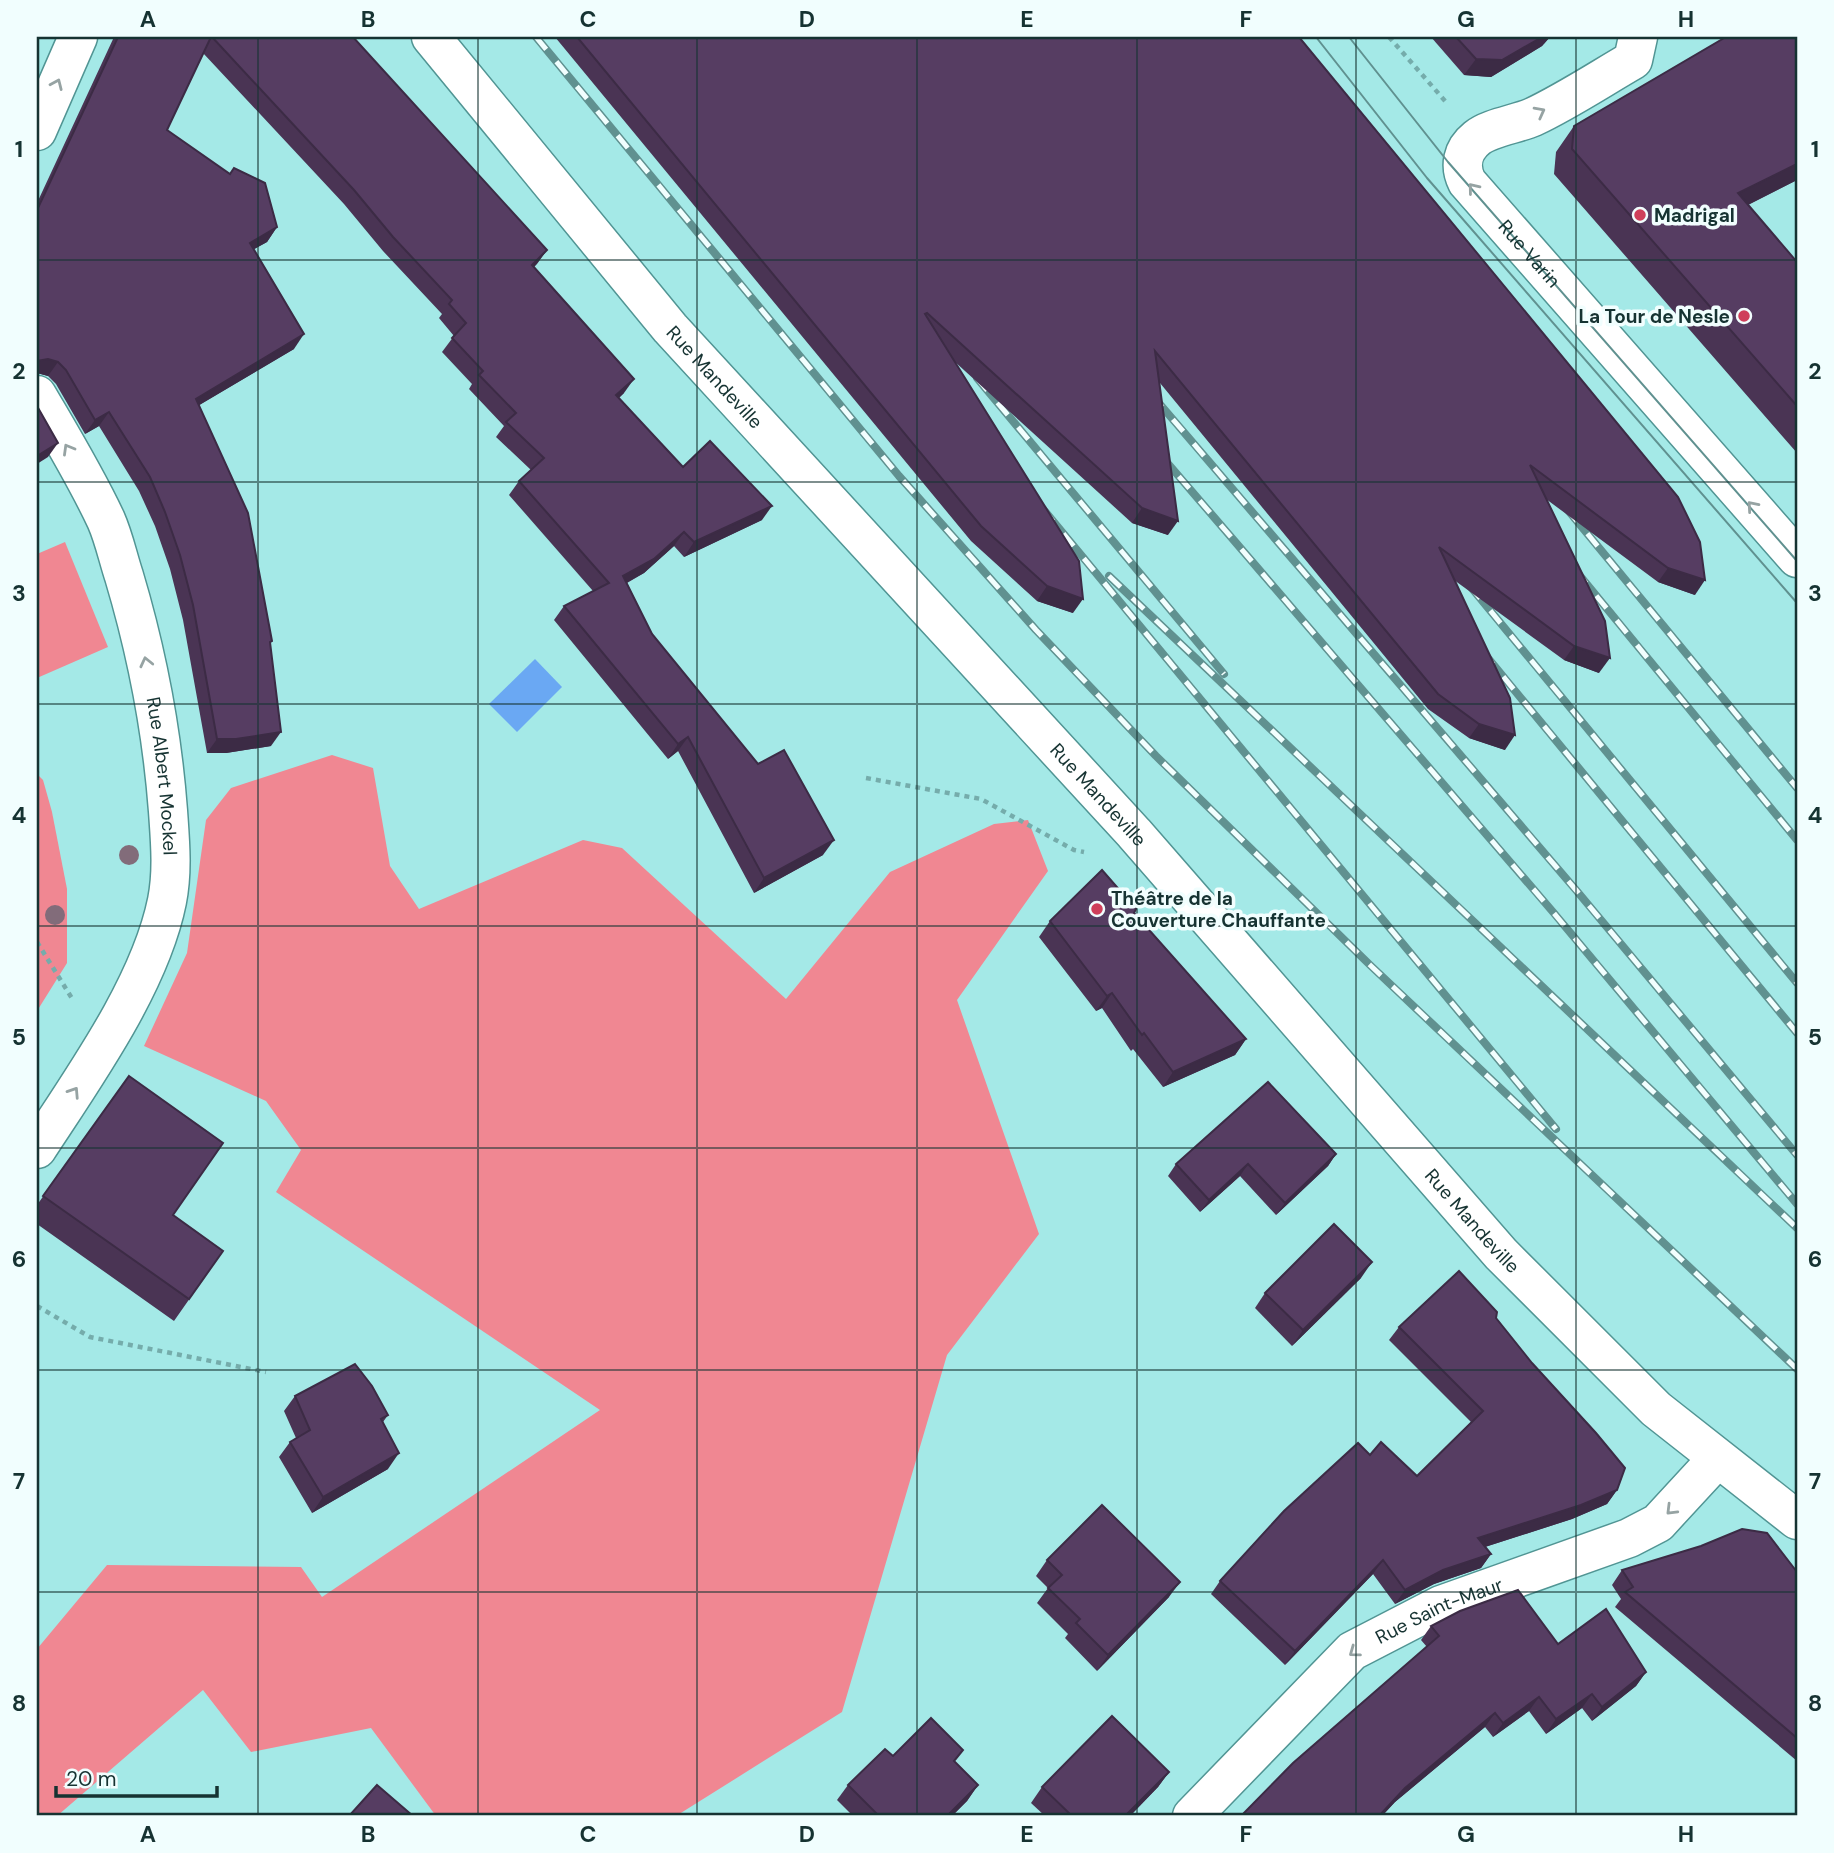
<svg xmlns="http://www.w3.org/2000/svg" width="1834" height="1853" font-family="'DM Sans',sans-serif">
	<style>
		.green { fill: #f08792 }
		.water { fill: #6aa8f3 }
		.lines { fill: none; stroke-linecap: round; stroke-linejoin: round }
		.minor-casing { stroke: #519594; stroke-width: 41 }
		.path { stroke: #75acab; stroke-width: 4.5; stroke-dasharray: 5 5; stroke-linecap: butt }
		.minor { stroke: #fff; stroke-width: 38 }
		.tram { stroke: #609190; stroke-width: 2 }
		.rail-casing { stroke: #609190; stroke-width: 8 }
		.rail { stroke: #f1fefe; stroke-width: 5; stroke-dasharray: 16; stroke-linecap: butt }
		.tree { fill: #826c7a }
		.wall { fill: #4a3454 }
		.shaded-wall { fill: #3c2b45 }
		.building { fill: #563d62; stroke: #3c2b45; stroke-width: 2 }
		.oneway { stroke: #96a3a3 }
		.grid { fill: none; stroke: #163332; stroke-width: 2; stroke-opacity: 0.55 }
		.poi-dot { fill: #cf3f5a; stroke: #f1fefe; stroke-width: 2.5 }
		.labels { text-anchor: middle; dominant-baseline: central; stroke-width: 7; stroke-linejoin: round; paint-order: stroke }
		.poi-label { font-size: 19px; font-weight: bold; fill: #163332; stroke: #f1fefe; text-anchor: start }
		.street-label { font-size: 19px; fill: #163332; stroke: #f1fefe }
		.neatline { fill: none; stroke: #163332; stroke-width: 2.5 }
		.grid-label { font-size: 23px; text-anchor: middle; font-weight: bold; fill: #163332 }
	</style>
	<rect width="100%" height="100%" fill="#a4e9e7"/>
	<!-- green -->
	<g class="green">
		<path d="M 65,542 L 108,647 L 37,678 L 37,554 Z"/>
		<path d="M 332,755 L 373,768 L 390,866 L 419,909 L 583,840 L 622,848 L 786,999 L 890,872 L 994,824 L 1028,820 L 1048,871 L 957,1000 L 1039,1234 L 947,1355 L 842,1712 L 676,1816 L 436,1816 L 371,1728 L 251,1752 L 203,1690 L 57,1816 L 37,1816 L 37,1649 L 107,1565 L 301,1567 L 322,1597 L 600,1410 L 276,1192 L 301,1150 L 266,1101 L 144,1046 L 187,953 L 206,820 L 231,788 Z"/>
		<path d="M 37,774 L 43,780 L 52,812 L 67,889 L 67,963 L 37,1011 Z"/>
	</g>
	<!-- water -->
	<path class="water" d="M 535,659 L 562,687 L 517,732 L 489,704 Z"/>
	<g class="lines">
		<!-- minor casing -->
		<g class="minor-casing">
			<g id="minor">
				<path id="s1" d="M 431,37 L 670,328 L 1134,833 L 1501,1254 L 1656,1409 L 1797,1520"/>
				<path id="s2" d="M 1638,37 L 1633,60 C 1600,79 1567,101 1533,117 C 1517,124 1489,128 1477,138 C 1462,150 1459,166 1467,182 L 1797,558"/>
				<path d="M 37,131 L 78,37"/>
				<path id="s3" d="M 37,395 C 61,436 86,477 106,520 C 114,538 118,558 124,576 C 147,653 162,731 168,811 C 170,840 173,871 167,901 C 150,985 84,1077 37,1149"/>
				<path id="s4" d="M 1192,1816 L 1352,1651 L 1441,1605 L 1629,1538 L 1658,1523 L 1717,1459"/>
			</g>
		</g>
		<!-- path -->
		<g class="path">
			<path d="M 1389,37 L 1446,102"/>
			<path d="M 866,778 L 981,799 L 1074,850 L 1084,852"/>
			<path d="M 37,942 L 73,1000"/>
			<path d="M 37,1306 L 90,1337 L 266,1372"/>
		</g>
		<!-- minor -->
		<use href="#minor" class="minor"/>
		<!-- tram -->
		<g class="tram">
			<path d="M 1316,37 L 1427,178 L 1797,603"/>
			<path d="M 1349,37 L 1448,162 L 1797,561"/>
		</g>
		<!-- rail casing -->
		<g class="rail-casing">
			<g id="rail">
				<path d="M 536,37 L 899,476 L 1036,630 L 1156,756 L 1370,965 L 1797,1369"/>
				<path d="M 977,378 L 1224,674"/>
				<path d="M 1152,395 L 1576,890 L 1797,1155"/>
				<path d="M 1158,452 L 1553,912 L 1797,1204"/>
				<path d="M 1043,509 L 1556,1129"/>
				<path d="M 1567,509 L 1797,788"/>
				<path d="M 1576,571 L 1797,840"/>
				<path d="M 1109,576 L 1797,1228"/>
				<path d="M 1470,586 L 1797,983"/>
				<path d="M 1483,652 L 1797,1033"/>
			</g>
		</g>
		<!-- rail -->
		<use href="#rail" class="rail"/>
	</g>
	<!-- trees -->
	<g class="tree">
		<circle cx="129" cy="855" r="10"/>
		<circle cx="55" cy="915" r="10"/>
	</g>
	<!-- wall -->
	<g class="wall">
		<path d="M 114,37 L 353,37 L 547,250 L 534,267 L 624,393 L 619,398 L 683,467 L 762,520 L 684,557 L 674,546 L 644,573 L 627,583 L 652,634 L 823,855 L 754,893 L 678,751 L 668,759 L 554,620 L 564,606 L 593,591 L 509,495 L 519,481 L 531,470 L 496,437 L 504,426 L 469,389 L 472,384 L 442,352 L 454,336 L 439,318 L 442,314 L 383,251 L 344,204 L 203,53 L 167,130 L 277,227 L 267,242 L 254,249 L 294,349 L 199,405 L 270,643 L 271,746 L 226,753 L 207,753 L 183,620 L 170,569 L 155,526 L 139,491 L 99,426 L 85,434 L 56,384 L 48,376 L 37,373 L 37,203 Z"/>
		<path d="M 555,37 L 1299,37 L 1695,595 L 1658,582 L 1546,499 L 1599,673 L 1564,660 L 1454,580 L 1505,750 L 1469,738 L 1428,709 L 1160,383 L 1168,535 L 1132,523 L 954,361 L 1073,613 L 1037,601 L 971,541 Z"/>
		<path d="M 1431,37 L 1550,37 L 1542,46 L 1491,77 L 1464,75 Z"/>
		<path d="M 1574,126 L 1797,180 L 1748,205 L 1797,262 L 1797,453 L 1554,174 L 1556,152 Z"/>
		<path d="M 1134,913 L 1246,1039 L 1235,1055 L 1163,1087 L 1133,1049 L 1131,1051 L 1102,1008 L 1096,1011 L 1039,937 L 1050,921 Z"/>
		<path d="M 129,1076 L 173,1215 L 223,1251 L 174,1321 L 37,1224 L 37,1205 Z"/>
		<path d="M 1336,1154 L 1328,1166 L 1276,1215 L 1240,1176 L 1200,1212 L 1168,1176 L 1176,1164 Z"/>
		<path d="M 1361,1278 L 1292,1346 L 1255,1308 L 1265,1293 Z"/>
		<path d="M 1496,1318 L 1617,1490 L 1607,1504 L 1572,1519 L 1485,1547 L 1491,1554 L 1481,1568 L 1434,1584 L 1395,1604 L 1373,1574 L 1285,1665 L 1211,1594 L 1220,1581 L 1370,1455 L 1417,1476 L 1471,1422 L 1389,1340 L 1399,1327 Z"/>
		<path d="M 295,1396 L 388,1415 L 383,1422 L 388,1469 L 312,1513 L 279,1457 L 290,1442 L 296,1438 L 284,1411 Z"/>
		<path d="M 1047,1560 L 1169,1597 L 1097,1671 L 1065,1638 L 1068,1634 L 1037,1603 L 1048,1588 L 1036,1576 Z"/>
		<path d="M 1622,1570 L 1797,1572 L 1797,1761 L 1615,1607 L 1621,1599 L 1612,1585 Z"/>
		<path d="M 1431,1626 L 1558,1644 L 1646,1672 L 1636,1686 L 1592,1721 L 1582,1708 L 1546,1734 L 1529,1711 L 1493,1737 L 1485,1727 L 1395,1802 L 1382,1816 L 1241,1816 L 1427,1647 L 1421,1640 Z"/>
		<path d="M 893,1756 L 955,1762 L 978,1785 L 967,1801 L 952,1816 L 853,1816 L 837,1800 L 848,1785 Z"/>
		<path d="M 1169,1772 L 1158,1787 L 1130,1816 L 1045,1816 L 1031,1803 L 1042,1787 Z"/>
	</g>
	<!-- shaded-wall -->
	<g class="shaded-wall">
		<path d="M 1542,37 L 1550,37 L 1542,46 L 1491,77 L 1464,75 L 1476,59 Z"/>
		<path d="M 1797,164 L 1797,180 L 1720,219 L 1738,193 Z"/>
		<path d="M 277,227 L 267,242 L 240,257 L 250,243 Z"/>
		<path d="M 547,250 L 537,264 L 522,279 L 532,265 Z"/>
		<path d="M 304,334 L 294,349 L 186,413 L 196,399 Z"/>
		<path d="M 48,359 L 58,362 L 48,376 L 37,373 L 37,361 Z"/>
		<path d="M 634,379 L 624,393 L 606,409 L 616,395 Z"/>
		<path d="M 109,412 L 99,426 L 85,434 L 95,420 Z"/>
		<path d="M 58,443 L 48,457 L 37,464 L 37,456 Z"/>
		<path d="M 772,506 L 762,520 L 684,557 L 694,542 Z"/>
		<path d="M 1142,508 L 1178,521 L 1168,535 L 1132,523 Z"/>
		<path d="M 684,532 L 674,546 L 644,573 L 613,590 L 623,576 Z"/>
		<path d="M 1668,568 L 1705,580 L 1695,595 L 1658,582 Z"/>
		<path d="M 1047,586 L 1083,599 L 1073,613 L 1037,601 Z"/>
		<path d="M 1574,646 L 1610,658 L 1599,673 L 1564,660 Z"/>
		<path d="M 1479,724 L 1515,735 L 1505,750 L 1469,738 Z"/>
		<path d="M 281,732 L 271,746 L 226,753 L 207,753 L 217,739 Z"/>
		<path d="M 688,737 L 678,751 L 668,759 L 678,744 Z"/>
		<path d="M 834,840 L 823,855 L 754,893 L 764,878 Z"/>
		<path d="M 1112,993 L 1102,1008 L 1096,1011 L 1107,996 Z"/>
		<path d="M 1246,1039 L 1235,1055 L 1163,1087 L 1173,1072 Z"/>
		<path d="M 1336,1154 L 1328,1166 L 1276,1215 L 1285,1203 Z"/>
		<path d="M 1248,1164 L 1240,1176 L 1200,1212 L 1209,1200 Z"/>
		<path d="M 1372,1262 L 1361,1278 L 1292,1346 L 1303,1330 Z"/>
		<path d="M 399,1453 L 388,1469 L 312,1513 L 323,1497 Z"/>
		<path d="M 1617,1490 L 1607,1504 L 1572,1519 L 1469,1552 L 1478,1538 Z"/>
		<path d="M 1491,1554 L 1481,1568 L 1434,1584 L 1395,1604 L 1405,1590 L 1443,1570 Z"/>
		<path d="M 1383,1560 L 1373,1574 L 1285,1665 L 1295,1651 Z"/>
		<path d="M 1180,1582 L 1169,1597 L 1097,1671 L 1108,1655 Z"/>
		<path d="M 1646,1672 L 1636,1686 L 1592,1721 L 1602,1707 Z"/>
		<path d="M 1592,1694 L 1582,1708 L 1546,1734 L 1556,1719 Z"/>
		<path d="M 1539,1697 L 1529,1711 L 1493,1737 L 1503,1723 Z"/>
		<path d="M 1495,1713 L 1485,1727 L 1395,1802 L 1382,1816 L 1379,1816 L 1405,1788 Z"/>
		<path d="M 1169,1772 L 1158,1787 L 1130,1816 L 1125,1816 Z"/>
		<path d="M 978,1785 L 967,1801 L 952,1816 L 947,1816 Z"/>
	</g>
	<!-- building -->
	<g class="building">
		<path d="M 118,37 L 211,37 L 167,130 L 230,174 L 234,168 L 265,183 L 277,227 L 250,243 L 304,334 L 196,399 L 248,513 L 272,641 L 270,642 L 281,732 L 236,739 L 217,739 L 193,605 L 180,555 L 165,512 L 150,477 L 109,412 L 95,420 L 66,370 L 58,362 L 48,359 L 37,361 L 37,210 Z"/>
		<path d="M 212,37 L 353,37 L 547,250 L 532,265 L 634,379 L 616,395 L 683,467 L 710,441 L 772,506 L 694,542 L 684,532 L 654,559 L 623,576 L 652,634 L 758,764 L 784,750 L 834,840 L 764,878 L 688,737 L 678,744 L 564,606 L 609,583 L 519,481 L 544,458 L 506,422 L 516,413 L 479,375 L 483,371 L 452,338 L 466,323 L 449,304 L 452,300 L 393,237 L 354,190 Z"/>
		<path d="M 577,37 L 1299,37 L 1678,497 L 1700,542 L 1705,580 L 1668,568 L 1530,465 L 1605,621 L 1610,658 L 1574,646 L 1439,547 L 1510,698 L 1515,735 L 1479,724 L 1438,694 L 1155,351 L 1178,521 L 1142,508 L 927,313 L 925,314 L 1079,561 L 1083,599 L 1047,586 L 981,526 Z"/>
		<path d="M 1456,37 L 1542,37 L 1502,60 L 1476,59 Z"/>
		<path d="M 1726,37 L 1797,37 L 1797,164 L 1738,193 L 1797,262 L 1797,406 L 1572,149 L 1574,126 Z"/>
		<path d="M 37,406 L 58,443 L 37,456 Z"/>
		<path d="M 1102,870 L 1136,909 L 1134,913 L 1246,1039 L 1173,1072 L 1144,1033 L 1142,1035 L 1112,993 L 1107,996 L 1050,921 Z"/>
		<path d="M 129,1076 L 223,1143 L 173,1215 L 223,1251 L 189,1299 L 43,1196 Z"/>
		<path d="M 1268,1082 L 1336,1154 L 1285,1203 L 1248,1164 L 1209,1200 L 1176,1164 Z"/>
		<path d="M 1334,1224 L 1372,1262 L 1303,1330 L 1265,1293 Z"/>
		<path d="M 1459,1271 L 1497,1312 L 1496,1318 L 1532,1363 L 1596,1433 L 1625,1468 L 1617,1490 L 1581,1505 L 1478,1538 L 1491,1554 L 1443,1570 L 1405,1590 L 1383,1560 L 1295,1651 L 1220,1581 L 1284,1511 L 1358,1443 L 1370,1455 L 1381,1442 L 1417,1476 L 1483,1411 L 1399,1327 Z"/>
		<path d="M 355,1364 L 372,1386 L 388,1415 L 381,1419 L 399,1453 L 323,1497 L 290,1442 L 310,1430 L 295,1396 Z"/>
		<path d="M 1102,1505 L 1180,1582 L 1108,1655 L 1076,1623 L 1080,1619 L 1048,1588 L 1062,1575 L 1047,1560 Z"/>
		<path d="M 1742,1529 L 1767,1533 L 1797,1572 L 1797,1738 L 1625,1592 L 1633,1587 L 1622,1570 L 1701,1546 Z"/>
		<path d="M 1518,1590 L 1558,1644 L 1606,1609 L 1646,1672 L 1602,1707 L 1592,1694 L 1556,1719 L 1539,1697 L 1503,1723 L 1495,1713 L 1405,1788 L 1379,1816 L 1354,1816 L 1351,1815 L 1350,1816 L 1241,1816 L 1293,1763 L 1439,1636 L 1431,1626 L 1460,1611 Z"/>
		<path d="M 1112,1716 L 1169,1772 L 1125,1816 L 1072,1816 L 1042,1787 Z"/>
		<path d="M 931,1718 L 963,1750 L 954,1761 L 978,1785 L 947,1816 L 879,1816 L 848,1785 L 885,1749 L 893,1756 Z"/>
		<path d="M 377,1785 L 413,1816 L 349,1816 Z"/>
	</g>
	<!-- one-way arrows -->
	<defs><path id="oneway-chevron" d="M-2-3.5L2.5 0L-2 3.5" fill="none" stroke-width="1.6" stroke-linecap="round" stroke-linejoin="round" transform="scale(1.75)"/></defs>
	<g class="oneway">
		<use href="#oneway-chevron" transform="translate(57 84) rotate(-66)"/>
		<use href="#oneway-chevron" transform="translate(1540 112) rotate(-28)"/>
		<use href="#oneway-chevron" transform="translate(1473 188) rotate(-129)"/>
		<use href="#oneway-chevron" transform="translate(68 449) rotate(-120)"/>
		<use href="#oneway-chevron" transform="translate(1752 506) rotate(-131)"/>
		<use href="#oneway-chevron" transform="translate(146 662) rotate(-103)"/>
		<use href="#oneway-chevron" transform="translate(74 1092) rotate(-57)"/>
		<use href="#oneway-chevron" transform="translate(1671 1510) rotate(135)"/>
		<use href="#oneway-chevron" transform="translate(1354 1652) rotate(144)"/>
	</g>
	<!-- grid -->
	<path class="grid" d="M 258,37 L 258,1816M 478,37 L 478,1816M 697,37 L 697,1816M 917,37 L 917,1816M 1137,37 L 1137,1816M 1356,37 L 1356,1816M 1576,37 L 1576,1816M 37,260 L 1797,260M 37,482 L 1797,482M 37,704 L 1797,704M 37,926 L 1797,926M 37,1148 L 1797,1148M 37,1370 L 1797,1370M 37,1592 L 1797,1592"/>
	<!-- markers -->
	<g class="poi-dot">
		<circle cx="1640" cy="215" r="7"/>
		<circle cx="1744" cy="316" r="7"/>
		<circle cx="1097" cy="909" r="7"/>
	</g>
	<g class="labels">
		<!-- poi labels -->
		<g class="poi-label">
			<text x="1654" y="215">Madrigal</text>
			<text x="1730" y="316" text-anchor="end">La Tour de Nesle</text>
			<text x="1111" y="898">Théâtre de la<tspan x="1111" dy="22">Couverture Chauffante</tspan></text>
		</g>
		<!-- street labels -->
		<g class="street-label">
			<text stroke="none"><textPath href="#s2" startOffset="343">Rue Varin</textPath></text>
			<text stroke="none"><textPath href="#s1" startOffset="443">Rue Mandeville</textPath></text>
			<text stroke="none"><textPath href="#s3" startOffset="406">Rue Albert Mockel</textPath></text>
			<text stroke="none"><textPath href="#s1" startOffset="1010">Rue Mandeville</textPath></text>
			<text stroke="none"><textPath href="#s1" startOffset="1577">Rue Mandeville</textPath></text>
			<text stroke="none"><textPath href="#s4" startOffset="326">Rue Saint-Maur</textPath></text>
		</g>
	</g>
	<!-- border -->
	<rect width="1834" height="1853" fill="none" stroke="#f1fefe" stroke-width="77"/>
	<!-- scale -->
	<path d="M56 1786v10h161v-10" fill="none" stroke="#163332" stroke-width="3.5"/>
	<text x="66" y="1786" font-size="21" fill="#163332" stroke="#f1fefe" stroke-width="5" paint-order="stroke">20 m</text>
	<rect x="38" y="38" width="1758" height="1776" class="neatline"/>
	<g class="grid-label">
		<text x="148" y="27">A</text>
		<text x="368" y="27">B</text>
		<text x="588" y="27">C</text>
		<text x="807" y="27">D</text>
		<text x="1027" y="27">E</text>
		<text x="1246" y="27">F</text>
		<text x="1466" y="27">G</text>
		<text x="1686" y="27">H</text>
		<text x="19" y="157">1</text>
		<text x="1815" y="157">1</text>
		<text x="19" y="379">2</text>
		<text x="1815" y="379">2</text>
		<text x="19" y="601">3</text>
		<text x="1815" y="601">3</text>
		<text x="19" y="823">4</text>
		<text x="1815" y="823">4</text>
		<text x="19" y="1045">5</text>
		<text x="1815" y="1045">5</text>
		<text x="19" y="1267">6</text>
		<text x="1815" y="1267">6</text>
		<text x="19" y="1489">7</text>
		<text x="1815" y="1489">7</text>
		<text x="19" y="1711">8</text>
		<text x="1815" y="1711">8</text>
		<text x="148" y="1842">A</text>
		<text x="368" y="1842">B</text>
		<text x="588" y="1842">C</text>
		<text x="807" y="1842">D</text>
		<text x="1027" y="1842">E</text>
		<text x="1246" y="1842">F</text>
		<text x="1466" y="1842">G</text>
		<text x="1686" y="1842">H</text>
	</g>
</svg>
